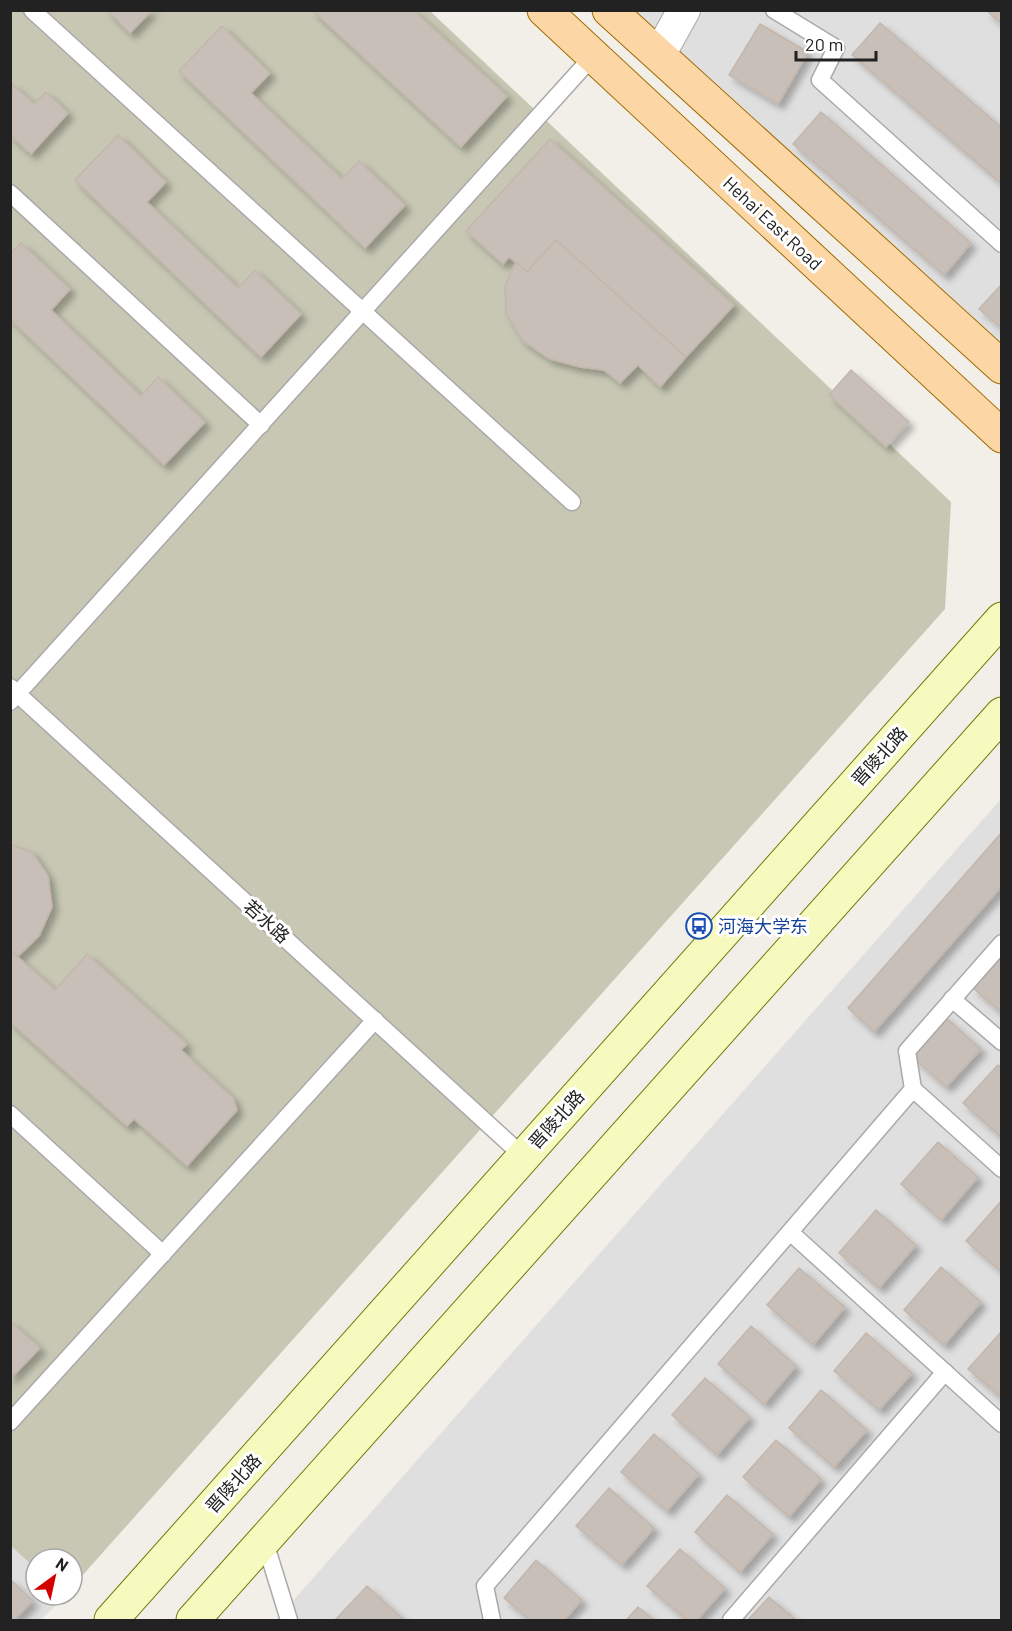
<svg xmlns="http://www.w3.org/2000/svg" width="1012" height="1631" font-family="Barlow,'Noto Sans SC',sans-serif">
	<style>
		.residential { fill: #e0dfdf }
		.construction { fill: #c7c7b4 }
		.building { fill: #c7bfb8; stroke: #c4b6ab; stroke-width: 1.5; filter: url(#shadow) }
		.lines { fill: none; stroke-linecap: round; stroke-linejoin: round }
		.service-casing { stroke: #a9a9a9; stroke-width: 19 }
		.minor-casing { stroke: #a9a9a9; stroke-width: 34 }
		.secondary-casing { stroke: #707d05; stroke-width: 35 }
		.primary-casing { stroke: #a06b00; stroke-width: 35 }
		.service { stroke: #fff; stroke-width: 16 }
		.minor { stroke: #fff; stroke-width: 32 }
		.secondary { stroke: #f7fabf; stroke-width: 33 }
		.primary { stroke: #fcd6a4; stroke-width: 33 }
		.labels { text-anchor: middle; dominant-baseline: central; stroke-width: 6; stroke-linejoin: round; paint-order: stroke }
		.street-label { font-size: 18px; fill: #222; stroke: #fff }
		.transit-label { font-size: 18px; fill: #164399; stroke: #fff; text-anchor: start }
	</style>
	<defs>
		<filter id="shadow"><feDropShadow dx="5.5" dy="5.5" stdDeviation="3" flood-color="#0004"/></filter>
	</defs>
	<rect width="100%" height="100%" fill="#f2efe9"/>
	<!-- residential -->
	<g class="residential">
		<path d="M 613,11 L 1001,11 L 1001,346 Z"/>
		<path d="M 1001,799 L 1001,1620 L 276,1620 Z"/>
		<path d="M 10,1545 L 36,1569 L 36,1595 L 65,1596 L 41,1620 L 11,1620 Z"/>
	</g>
	<!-- construction -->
	<path class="construction" d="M 10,11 L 430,11 L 951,502 L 945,609 L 72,1587 L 72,1559 L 36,1559 L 36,1569 L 10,1545 Z"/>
	<!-- building -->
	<g class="building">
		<path d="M 107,10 L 152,10 L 130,33 Z"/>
		<path d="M 312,10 L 413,10 L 507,96 L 461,147 Z"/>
		<path d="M 986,10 L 1002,10 L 1002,24 Z"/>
		<path d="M 880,23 L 1002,128 L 1002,184 L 852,55 Z"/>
		<path d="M 760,24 L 808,52 L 778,104 L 729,75 Z"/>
		<path d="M 222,26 L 270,73 L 251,93 L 342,179 L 359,161 L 405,205 L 365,248 L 179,71 Z"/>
		<path d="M 12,84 L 34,104 L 46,92 L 68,113 L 31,154 L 10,135 Z"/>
		<path d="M 821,112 L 971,243 L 944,275 L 793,144 Z"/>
		<path d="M 118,135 L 166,182 L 147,202 L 238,288 L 255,270 L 301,314 L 261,357 L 75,180 Z"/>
		<path d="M 550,139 L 734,305 L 686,357 L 556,240 L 527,272 L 509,257 L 503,264 L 466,231 Z"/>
		<path d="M 556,240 L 686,357 L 660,387 L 638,365 L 620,383 L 604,370 L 580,367 L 550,359 L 523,341 L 506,314 L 505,286 L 516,262 L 527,272 Z"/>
		<path d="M 21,243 L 70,289 L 51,310 L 141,396 L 158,377 L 205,422 L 164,465 L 10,319 L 10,254 Z"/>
		<path d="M 1002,284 L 1002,328 L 979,309 Z"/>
		<path d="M 851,370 L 909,422 L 886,447 L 829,395 Z"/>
		<path d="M 1002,832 L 1002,886 L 874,1032 L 848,1008 Z"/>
		<path d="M 11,845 L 32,852 L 48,876 L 52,907 L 39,936 L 18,956 L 10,950 Z"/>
		<path d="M 10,950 L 55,990 L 87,954 L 187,1044 L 181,1050 L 233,1098 L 237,1110 L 187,1166 L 134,1119 L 127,1126 L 10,1022 Z"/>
		<path d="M 1002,956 L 1002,1013 L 973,988 Z"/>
		<path d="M 943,1015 L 981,1049 L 946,1087 L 908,1053 Z"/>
		<path d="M 998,1065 L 1002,1068 L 1001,1137 L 963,1103 Z"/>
		<path d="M 938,1142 L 978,1177 L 941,1220 L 901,1184 Z"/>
		<path d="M 1002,1200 L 1002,1272 L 966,1241 Z"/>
		<path d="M 876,1210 L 916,1245 L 879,1288 L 839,1253 Z"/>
		<path d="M 941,1267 L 981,1302 L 944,1345 L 904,1310 Z"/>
		<path d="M 799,1268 L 845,1307 L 813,1345 L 767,1305 Z"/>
		<path d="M 10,1321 L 40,1348 L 10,1379 Z"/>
		<path d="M 751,1326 L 796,1366 L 764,1404 L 718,1364 Z"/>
		<path d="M 1002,1331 L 1002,1398 L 968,1369 Z"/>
		<path d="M 866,1333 L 912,1373 L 879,1410 L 834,1371 Z"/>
		<path d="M 705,1378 L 750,1417 L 717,1455 L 672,1415 Z"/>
		<path d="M 821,1390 L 867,1430 L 834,1467 L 789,1428 Z"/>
		<path d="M 654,1434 L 699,1474 L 667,1511 L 621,1472 Z"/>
		<path d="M 776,1440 L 821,1479 L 789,1517 L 743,1477 Z"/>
		<path d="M 609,1488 L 654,1528 L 622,1565 L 576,1526 Z"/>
		<path d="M 727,1495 L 773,1534 L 740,1572 L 695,1532 Z"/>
		<path d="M 680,1549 L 725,1588 L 697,1620 L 687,1620 L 647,1586 Z"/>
		<path d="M 536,1560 L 582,1600 L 564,1620 L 530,1620 L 504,1598 Z"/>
		<path d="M 10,1579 L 33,1601 L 14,1620 L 10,1620 Z"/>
		<path d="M 367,1586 L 404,1620 L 335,1620 Z"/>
		<path d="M 769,1597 L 796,1620 L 748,1620 Z"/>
		<path d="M 638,1607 L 654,1620 L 626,1620 Z"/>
	</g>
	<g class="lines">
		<!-- service casing -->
		<g class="service-casing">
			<g id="service">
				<path d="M 32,10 L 572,502"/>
				<path d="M 774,10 L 836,48 L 820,80 L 1002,244"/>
				<path d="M 10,193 L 261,425"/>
				<path d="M 10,687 L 523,1156"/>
				<path d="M 10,702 L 594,55"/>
				<path d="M 952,999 L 1002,1042"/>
				<path d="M 913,1089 L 1002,1169"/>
				<path d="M 10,1114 L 163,1254"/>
				<path d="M 790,1232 L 1002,1424"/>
				<path d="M 10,1422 L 375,1020"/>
				<path d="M 264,1539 L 289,1620"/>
				<path d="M 492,1620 L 485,1586 L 913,1089 L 907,1051 L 1002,943"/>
				<path d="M 731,1620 L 945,1372"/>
			</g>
		</g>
		<!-- minor casing -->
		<g class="minor-casing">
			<path id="minor" d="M 659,55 L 684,10"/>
		</g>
		<!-- secondary casing -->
		<g class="secondary-casing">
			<g id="secondary">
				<path d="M 111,1620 L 1002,619"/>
				<path d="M 193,1620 L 1002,714"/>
			</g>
		</g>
		<!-- primary casing -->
		<g class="primary-casing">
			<g id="primary">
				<path d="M 544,10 L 1002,436"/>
				<path d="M 609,10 L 1002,367"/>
			</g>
		</g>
		<!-- service -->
		<use href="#service" class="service"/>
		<!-- minor -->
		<use href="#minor" class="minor"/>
		<!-- secondary -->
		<use href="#secondary" class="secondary"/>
		<!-- primary -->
		<use href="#primary" class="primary"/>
	</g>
	<!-- icons -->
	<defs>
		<g id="bus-ring" transform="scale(1.35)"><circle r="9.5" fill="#fff" stroke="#1a4fb4" stroke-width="1.5"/><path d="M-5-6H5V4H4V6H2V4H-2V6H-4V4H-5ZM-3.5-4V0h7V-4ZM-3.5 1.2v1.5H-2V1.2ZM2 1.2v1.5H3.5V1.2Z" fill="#1a4fb4"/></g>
	</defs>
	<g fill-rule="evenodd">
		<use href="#bus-ring" x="699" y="926"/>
	</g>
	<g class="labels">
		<!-- street labels -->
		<g class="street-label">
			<text transform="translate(773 223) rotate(43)">Hehai East Road</text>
			<text transform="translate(879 756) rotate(-48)">晋陵北路</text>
			<text transform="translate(267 921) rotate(42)">若水路</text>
			<text transform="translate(556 1119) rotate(-48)">晋陵北路</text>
			<text transform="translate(233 1483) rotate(-48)">晋陵北路</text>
		</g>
		<!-- transit labels -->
		<g class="transit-label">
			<text x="718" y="926">河海大学东</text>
		</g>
	</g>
	<!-- border -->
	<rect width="1012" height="1631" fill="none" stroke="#222222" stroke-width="24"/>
	<!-- north arrow -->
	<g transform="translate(54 1577) rotate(33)"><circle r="28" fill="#ffffff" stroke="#a7a7a7" stroke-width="1.5"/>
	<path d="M0-4.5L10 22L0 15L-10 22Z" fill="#d40000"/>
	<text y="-9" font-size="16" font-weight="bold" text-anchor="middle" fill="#222222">N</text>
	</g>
	<!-- scale -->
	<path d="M796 51v9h80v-9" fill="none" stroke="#222222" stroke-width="3"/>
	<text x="805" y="51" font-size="18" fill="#222222" stroke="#ffffff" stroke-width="4.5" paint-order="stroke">20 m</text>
</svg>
